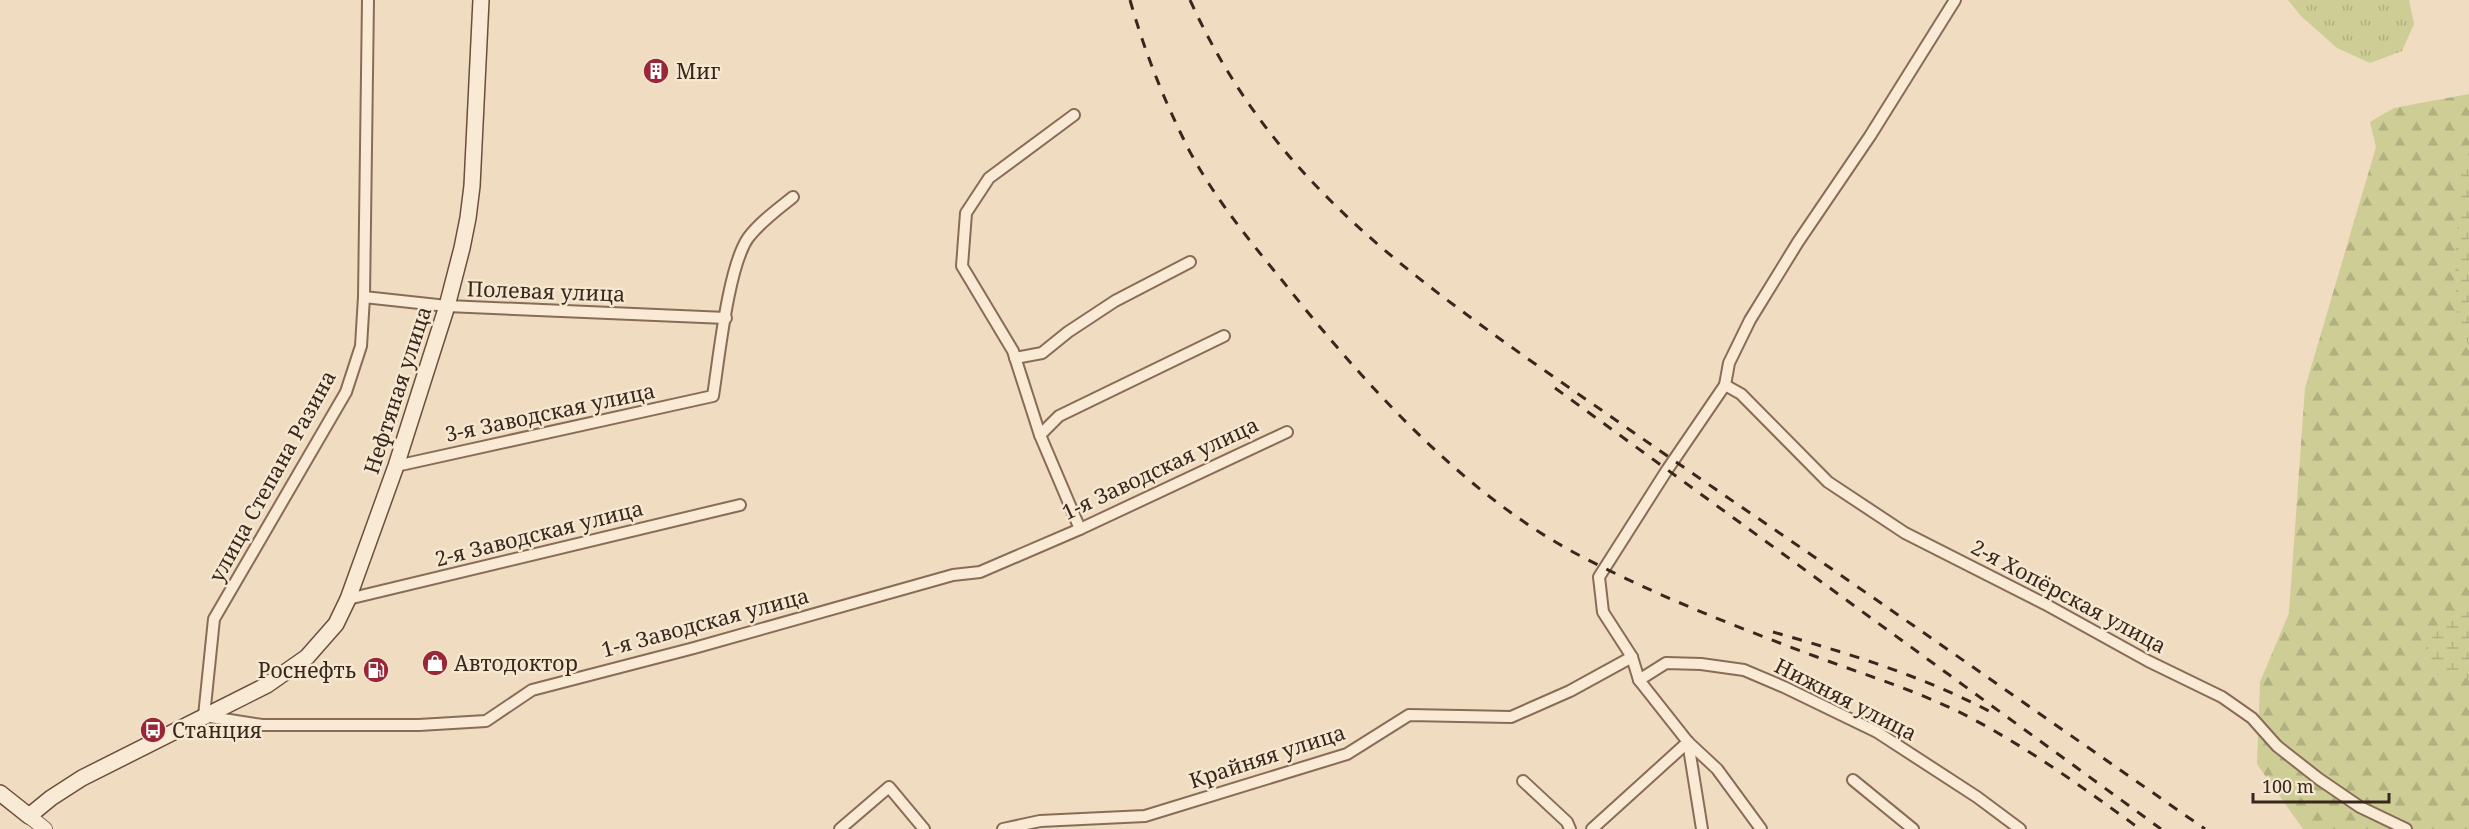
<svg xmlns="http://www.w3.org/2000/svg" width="2469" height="829" font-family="'Noto Serif',serif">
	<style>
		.grass { fill: url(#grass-tufts) }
		.forest { fill: url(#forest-firs) }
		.wetland { fill: url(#wetland-marsh) }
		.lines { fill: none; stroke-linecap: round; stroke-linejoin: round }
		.minor-casing { stroke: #896c58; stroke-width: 14 }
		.tertiary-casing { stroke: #896c58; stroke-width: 16 }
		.secondary-casing { stroke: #6b4e3c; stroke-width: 18 }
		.minor { stroke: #f9ead5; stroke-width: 10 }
		.tertiary { stroke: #f9ead5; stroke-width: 14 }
		.secondary { stroke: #f9ead5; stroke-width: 15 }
		.rail { stroke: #38271d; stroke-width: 3; stroke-dasharray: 10 10; stroke-linecap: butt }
		.labels { text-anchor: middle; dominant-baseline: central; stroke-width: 5; stroke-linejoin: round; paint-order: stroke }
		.poi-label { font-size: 21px; fill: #38271d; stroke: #f6e7d1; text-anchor: start }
		.street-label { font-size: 21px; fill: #38271d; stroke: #f6e7d1 }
	</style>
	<defs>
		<pattern id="grass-tufts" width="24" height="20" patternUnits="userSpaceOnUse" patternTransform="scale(1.5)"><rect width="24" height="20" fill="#cdcd95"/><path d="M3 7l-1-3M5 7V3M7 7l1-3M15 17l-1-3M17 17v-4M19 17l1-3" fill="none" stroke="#b1b080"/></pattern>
		<pattern id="forest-firs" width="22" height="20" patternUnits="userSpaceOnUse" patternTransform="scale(1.5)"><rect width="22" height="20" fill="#cdcd95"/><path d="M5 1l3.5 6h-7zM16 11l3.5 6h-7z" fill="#b1b080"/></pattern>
		<pattern id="wetland-marsh" width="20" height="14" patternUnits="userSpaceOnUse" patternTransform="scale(1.5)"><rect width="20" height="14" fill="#cdcd95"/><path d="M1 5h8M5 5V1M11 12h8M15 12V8" fill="none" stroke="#b1b080"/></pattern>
	</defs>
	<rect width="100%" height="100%" fill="#efdcc1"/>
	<!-- grass -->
	<path class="grass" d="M 2288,0 L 2409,0 L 2414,24 L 2402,51 L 2370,63 L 2337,48 L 2301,16 Z"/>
	<!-- forest -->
	<path class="forest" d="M 2469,94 L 2469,829 L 2303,829 L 2257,764 L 2260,682 L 2289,613 L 2305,388 L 2376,147 L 2370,122 L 2394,108 Z"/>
	<!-- wetland -->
	<g class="wetland">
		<path d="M 2469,151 L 2469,346 L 2457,318 L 2455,259 L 2461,178 Z"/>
		<path d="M 2469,611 L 2469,679 L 2436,674 L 2424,659 C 2425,634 2448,622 2469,611 Z"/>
	</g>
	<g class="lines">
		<!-- minor casing -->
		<g class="minor-casing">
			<g id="minor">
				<path d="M 368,0 L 364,297 L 361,346 L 346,392 L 214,619 L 204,716 L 262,725 L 419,725 L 486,721 L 532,690 L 694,648 L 953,575 L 980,572 L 1080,529 L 1287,432"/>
				<path d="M 1074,115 L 989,178 L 966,213 L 962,266 L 1013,351 L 1040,435 L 1080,529"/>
				<path d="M 364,297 L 447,306 L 726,318"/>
				<path d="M 1015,358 L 1042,353 L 1068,332 L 1115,301 L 1190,262"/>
				<path d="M 1725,385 L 1741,394 L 1828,482 L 1905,533 L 2045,604 L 2148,661 L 2222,697 L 2252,718 L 2277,746 L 2319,779 L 2360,807 L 2406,829"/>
				<path d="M 1040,435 L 1059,416 L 1224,336"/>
				<path d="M 396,466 L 713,396 C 719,358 728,267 748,238 C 760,222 778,209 793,197"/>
				<path d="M 348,599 L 740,505"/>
				<path d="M 1639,680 L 1666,663 L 1701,664 L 1744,670 L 1784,687 L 1877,732 L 1977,797 L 2020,829"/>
				<path d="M 1688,742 L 1702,829"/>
				<path d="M 1853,780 L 1913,829"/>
				<path d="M 1523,781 L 1567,822 L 1570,829"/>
				<path d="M 840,829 L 889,787 L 924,829"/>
				<path d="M 1003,829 L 1040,821 L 1145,816 L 1347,754 L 1409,715 L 1511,717 L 1570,691 L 1632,657"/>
				<path d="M 1592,829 L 1688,742"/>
				<path d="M 1761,829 L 1717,769 L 1688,742 L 1639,680 L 1632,657 L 1603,612 L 1599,577 L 1667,470 L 1725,385 L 1729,363 L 1750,320 L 1798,242 L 1870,136 L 1955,0"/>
			</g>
		</g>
		<!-- tertiary casing -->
		<g class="tertiary-casing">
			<path id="tertiary" d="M 29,816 L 45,829"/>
		</g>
		<!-- secondary casing -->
		<g class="secondary-casing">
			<path id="secondary" d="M 0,793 L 29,816 L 51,798 L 82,778 L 267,685 L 307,657 L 336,624 L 348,599 L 396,466 L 447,306 L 462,248 L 468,218 L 472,186 L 481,0"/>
		</g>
		<!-- minor -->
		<use href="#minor" class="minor"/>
		<!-- tertiary -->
		<use href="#tertiary" class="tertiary"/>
		<!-- secondary -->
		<use href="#secondary" class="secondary"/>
		<!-- rail -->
		<g class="rail">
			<path d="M 1130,0 C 1145,53 1165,103 1190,152 C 1215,198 1248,239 1281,279 C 1361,380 1459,490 1573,552 C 1652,594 1734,626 1817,657 C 1868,676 1921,692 1969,717 C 2030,749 2085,789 2140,829"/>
			<path d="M 1190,0 C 1267,170 1390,261 1538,366 C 1613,418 1687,470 1762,521 C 1911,623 2058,727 2205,829"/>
			<path d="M 1555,388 L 2161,829"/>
			<path d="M 1773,632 C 1847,653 1920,675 1989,711"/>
		</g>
	</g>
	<!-- icons -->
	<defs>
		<g id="building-disc" transform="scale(1.35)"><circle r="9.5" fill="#992735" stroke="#f6e7d1"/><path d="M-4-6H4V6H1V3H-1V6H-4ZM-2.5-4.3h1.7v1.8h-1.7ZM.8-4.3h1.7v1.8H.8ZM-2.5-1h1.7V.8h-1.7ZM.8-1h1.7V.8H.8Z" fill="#fff"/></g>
		<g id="shop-disc" transform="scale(1.35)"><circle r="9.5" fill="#992735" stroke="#f6e7d1"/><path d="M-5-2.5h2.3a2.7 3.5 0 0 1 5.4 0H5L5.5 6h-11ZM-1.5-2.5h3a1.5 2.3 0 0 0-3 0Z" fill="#fff"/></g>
		<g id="fuel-disc" transform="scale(1.35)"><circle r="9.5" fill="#992735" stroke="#f6e7d1"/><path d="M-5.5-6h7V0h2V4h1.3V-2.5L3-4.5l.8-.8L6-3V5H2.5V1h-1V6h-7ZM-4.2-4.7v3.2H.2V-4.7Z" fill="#fff"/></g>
		<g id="bus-disc" transform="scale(1.35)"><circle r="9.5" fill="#992735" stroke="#f6e7d1"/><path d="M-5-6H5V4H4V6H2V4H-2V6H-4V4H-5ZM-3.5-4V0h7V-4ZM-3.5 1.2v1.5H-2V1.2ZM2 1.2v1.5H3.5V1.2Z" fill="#fff"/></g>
	</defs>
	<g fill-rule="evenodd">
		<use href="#building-disc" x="656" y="71"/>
		<use href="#shop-disc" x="435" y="663"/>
		<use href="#fuel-disc" x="376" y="670"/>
		<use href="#bus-disc" x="153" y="730"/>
	</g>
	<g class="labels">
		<!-- poi labels -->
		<g class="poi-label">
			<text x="676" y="71">Миг</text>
			<text x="454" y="663">Автодоктор</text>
			<text x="356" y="670" text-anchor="end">Роснефть</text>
			<text x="172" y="730">Станция</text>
		</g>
		<!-- street labels -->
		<g class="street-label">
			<text transform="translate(546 291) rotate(2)">Полевая улица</text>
			<text transform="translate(397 390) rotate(-72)">Нефтяная улица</text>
			<text transform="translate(550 412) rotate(-12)">3-я Заводская улица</text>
			<text transform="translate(1160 468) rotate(-25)">1-я Заводская улица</text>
			<text transform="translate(272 476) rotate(-61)">улица Степана Разина</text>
			<text transform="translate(539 533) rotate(-14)">2-я Заводская улица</text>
			<text transform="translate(2069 596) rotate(28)">2-я Хопёрская улица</text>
			<text transform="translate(705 622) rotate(-15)">1-я Заводская улица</text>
			<text transform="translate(1846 699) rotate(27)">Нижняя улица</text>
			<text transform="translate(1267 756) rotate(-18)">Крайняя улица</text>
		</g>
	</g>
	<!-- scale -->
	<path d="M2253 793v9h136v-9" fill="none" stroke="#38271d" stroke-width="3"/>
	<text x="2262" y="793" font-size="18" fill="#38271d" stroke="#f6e7d1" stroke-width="4.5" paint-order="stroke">100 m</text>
</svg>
